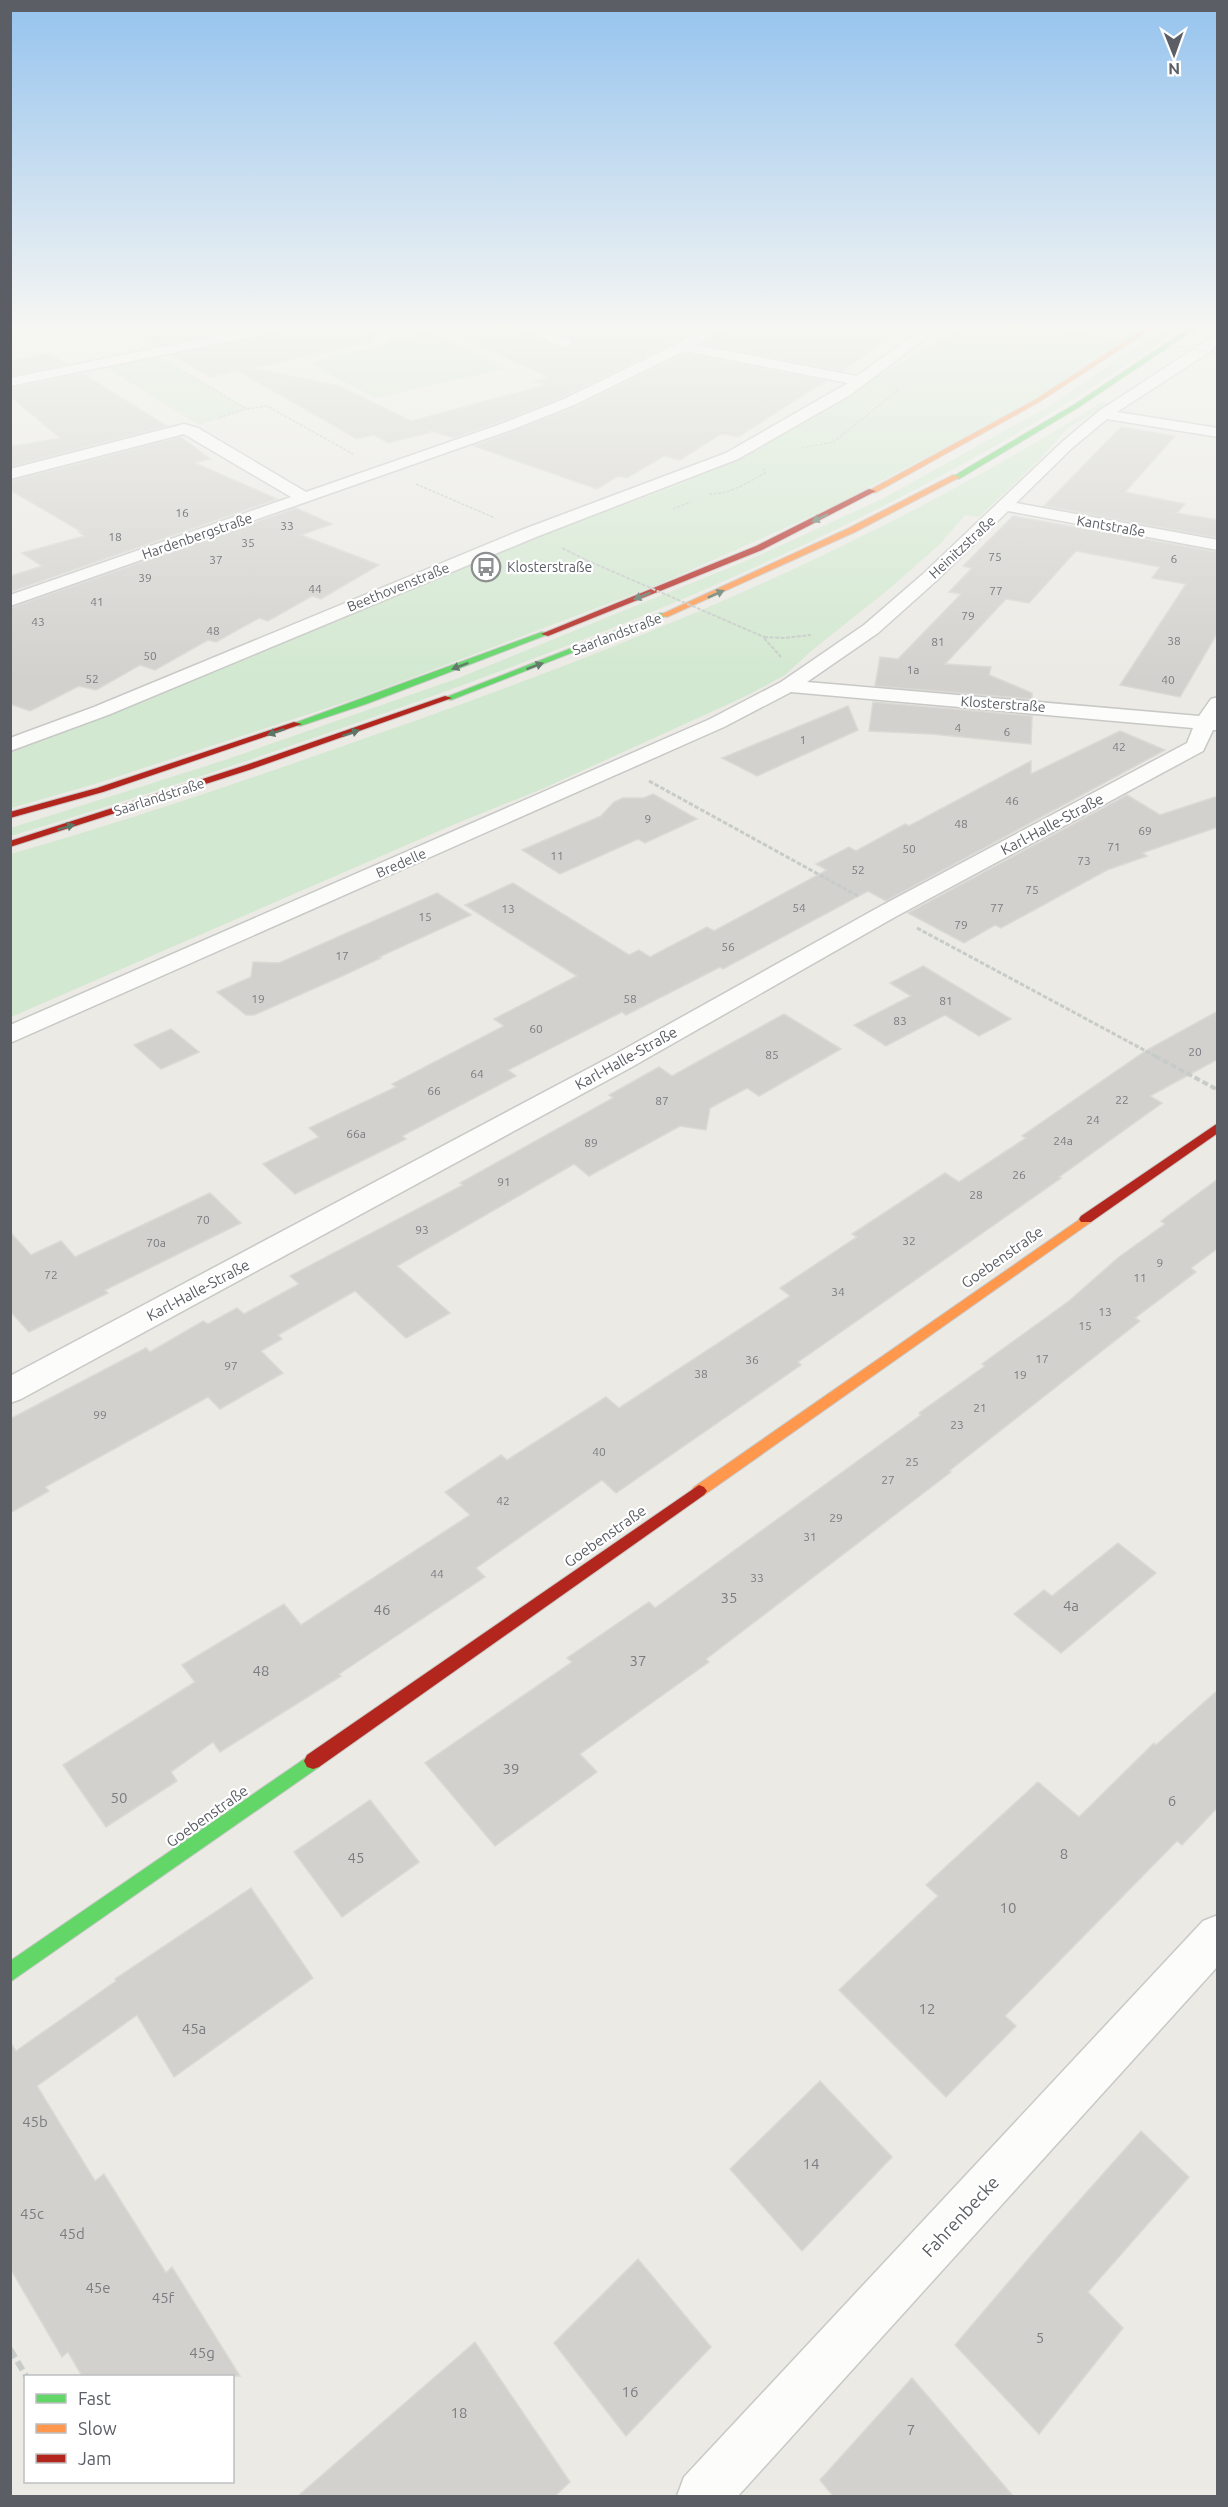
<svg xmlns="http://www.w3.org/2000/svg" width="1228" height="2507" font-family="Ubuntu,sans-serif">
	<style>
		.green { fill: #d2e8d0 }
		.building { fill: #d2d1ce; stroke: #dad9d4; stroke-width: 1.5 }
		.lines { fill: none; stroke-linecap: round; stroke-linejoin: round }
		.lane-casing { stroke: #c8c8c7; stroke-width: 3 }
		.street-casing { stroke: #c8c8c7; stroke-width: 3 }
		.fast-casing { stroke: #c8c8c7; stroke-width: 2 }
		.slow-casing { stroke: #c8c8c7; stroke-width: 2 }
		.jam-casing { stroke: #c8c8c7; stroke-width: 2 }
		.path-far4 { stroke: #c7ccc9; stroke-width: 1.5; stroke-dasharray: 3 1.5; stroke-linecap: butt }
		.path-far3 { stroke: #c7ccc9; stroke-width: 2; stroke-dasharray: 4 1.5; stroke-linecap: butt }
		.path-far2 { stroke: #c7ccc9; stroke-width: 3; stroke-dasharray: 4.5 2; stroke-linecap: butt }
		.path-far1 { stroke: #c7ccc9; stroke-width: 4; stroke-dasharray: 6 3; stroke-linecap: butt }
		.path { stroke: #c7ccc9; stroke-width: 6; stroke-dasharray: 10 4.5; stroke-linecap: butt }
		.lane { fill: #fcfcfb; fill-rule: evenodd }
		.street { fill: #fcfcfb; fill-rule: evenodd }
		.fast { fill: #63d668; fill-rule: evenodd }
		.slow { fill: #ff974d; fill-rule: evenodd }
		.jam { fill: #b3261e; fill-rule: evenodd }
		.path-bridge-far1 { stroke: #c7ccc9; stroke-width: 1.5; stroke-dasharray: 3 1.5; stroke-linecap: butt }
		.path-bridge { stroke: #c7ccc9; stroke-width: 2; stroke-dasharray: 4 1.5; stroke-linecap: butt }
		.oneway { fill: #5d7665 }
		.labels { text-anchor: middle; dominant-baseline: central; stroke-width: 4.5; stroke-linejoin: round; paint-order: stroke }
		.number-label { font-size: 12px; fill: #7a7c80 }
		.far-street-label { font-size: 14px; fill: #5b5e64; stroke: #fff }
		.far-poi-label { font-size: 14px; fill: #5b5e64; stroke: #fff; text-anchor: start }
		.street-label { font-size: 15px; fill: #5b5e64; stroke: #fff }
		.near-number-label { font-size: 15px; fill: #7a7c80 }
		.near-street-label { font-size: 18px; fill: #5b5e64; stroke: #fff }
	</style>
	<rect width="100%" height="100%" fill="#ebeae5"/>
	<!-- green -->
	<g class="green">
		<path d="M 422,328 L 507,368 L 375,398 L 309,363 L 415,337 Z"/>
		<path d="M 962,328 L 1061,328 L 1128,341 L 1032,401 L 834,506 L 655,586 L 358,698 L 95,784 L 11,808 L 11,749 L 106,714 L 539,536 L 680,484 L 727,463 Z"/>
		<path d="M 1165,328 L 1180,328 C 943,497 675,610 402,707 C 272,753 142,797 11,836 L 11,828 L 225,760 L 456,679 L 753,558 L 884,498 L 1049,406 Z"/>
		<path d="M 153,353 L 247,409 L 199,425 L 100,364 Z"/>
		<path d="M 1102,402 L 1109,403 L 1068,428 L 1040,459 L 979,517 L 965,515 L 939,545 L 889,589 L 810,652 L 785,675 L 746,696 L 542,789 L 455,824 L 11,1017 L 11,854 C 150,814 287,766 423,718 C 662,633 887,538 1102,402 Z"/>
	</g>
	<!-- building -->
	<g class="building">
		<path d="M 125,328 L 241,328 L 156,346 Z"/>
		<path d="M 284,328 L 362,328 L 373,335 L 374,342 L 252,368 L 339,386 L 411,421 L 545,385 L 534,381 L 549,377 L 441,328 L 518,328 L 565,349 L 574,344 L 572,339 L 546,328 L 703,328 L 563,397 L 500,422 L 453,438 L 426,429 L 432,432 L 388,443 L 374,435 L 357,439 L 240,372 L 241,370 L 210,377 L 172,355 L 276,334 Z"/>
		<path d="M 728,328 L 904,328 L 842,371 L 702,344 Z"/>
		<path d="M 50,353 L 67,364 L 10,376 L 10,361 Z"/>
		<path d="M 684,353 L 826,381 L 738,437 L 721,434 L 680,460 L 664,456 L 627,478 L 618,476 L 597,489 L 474,446 L 575,407 Z"/>
		<path d="M 83,374 L 167,426 L 10,467 L 10,447 L 60,438 L 10,396 L 10,388 Z"/>
		<path d="M 1121,427 L 1175,436 L 1125,492 L 1185,504 L 1177,513 L 1218,520 L 1218,538 L 1044,506 Z"/>
		<path d="M 181,437 L 210,459 L 195,463 L 277,499 L 10,592 L 10,576 L 42,566 L 22,553 L 84,536 L 79,532 L 82,532 L 10,490 L 10,481 Z"/>
		<path d="M 296,508 L 332,524 L 301,535 L 379,565 L 321,599 L 312,596 L 268,621 L 259,618 L 216,642 L 208,640 L 155,670 L 140,665 L 96,690 L 79,686 L 30,711 L 10,704 L 10,608 Z"/>
		<path d="M 1013,516 L 1218,552 L 1218,632 L 1180,697 L 1120,685 L 1186,584 L 1152,578 L 1160,567 L 1076,551 L 1029,603 L 1006,599 L 945,664 L 991,667 L 989,675 L 1032,693 L 1032,699 L 875,686 L 880,657 L 898,659 L 961,594 L 949,592 L 972,568 L 963,566 Z"/>
		<path d="M 873,702 L 1032,716 L 1031,744 L 932,734 L 869,731 Z"/>
		<path d="M 848,706 L 858,730 L 757,776 L 722,758 Z"/>
		<path d="M 1120,731 L 1165,750 L 886,901 L 868,891 L 723,969 L 720,967 L 626,1015 L 622,1012 L 508,1070 L 516,1076 L 402,1136 L 406,1139 L 295,1194 L 263,1164 L 319,1137 L 309,1128 L 396,1087 L 392,1084 L 504,1026 L 494,1019 L 577,976 L 465,905 L 513,883 L 629,955 L 639,950 L 650,957 L 707,927 L 714,931 L 827,870 L 816,864 L 849,847 L 856,851 L 905,824 L 909,826 L 1031,761 L 1031,774 Z"/>
		<path d="M 653,794 L 697,819 L 645,843 L 638,839 L 560,874 L 522,850 L 601,816 L 614,802 L 623,798 L 644,798 Z"/>
		<path d="M 1127,795 L 1160,815 L 1218,796 L 1218,827 L 1142,853 L 1147,856 L 1107,870 L 1001,928 L 995,925 L 964,943 L 908,913 Z"/>
		<path d="M 437,893 L 471,915 L 379,957 L 381,958 L 340,977 L 254,1015 L 246,1015 L 217,992 L 251,977 L 253,962 L 279,963 Z"/>
		<path d="M 923,966 L 1011,1019 L 979,1036 L 945,1015 L 886,1046 L 854,1025 L 911,996 L 890,983 Z"/>
		<path d="M 1218,1011 L 1218,1059 L 1150,1096 L 1162,1103 L 1059,1177 L 1061,1178 L 798,1362 L 801,1365 L 616,1493 L 602,1480 L 476,1568 L 485,1577 L 339,1674 L 341,1676 L 220,1752 L 213,1742 L 171,1772 L 177,1781 L 106,1827 L 63,1765 L 195,1682 L 182,1665 L 284,1604 L 301,1625 L 470,1515 L 445,1492 L 501,1455 L 507,1460 L 606,1397 L 619,1408 L 790,1296 L 780,1288 L 857,1237 L 852,1234 L 945,1173 L 959,1182 L 1026,1138 L 1022,1136 L 1147,1050 Z"/>
		<path d="M 784,1014 L 841,1049 L 759,1096 L 747,1088 L 710,1108 L 706,1130 L 680,1126 L 589,1176 L 574,1164 L 397,1266 L 450,1313 L 406,1338 L 355,1291 L 278,1335 L 282,1339 L 261,1351 L 283,1373 L 220,1409 L 208,1397 L 45,1487 L 49,1491 L 10,1513 L 10,1419 L 146,1348 L 150,1352 L 203,1321 L 208,1324 L 237,1308 L 244,1314 L 299,1284 L 290,1276 L 463,1185 L 460,1183 L 613,1098 L 609,1095 L 659,1067 L 672,1076 Z"/>
		<path d="M 171,1029 L 199,1052 L 161,1069 L 134,1045 Z"/>
		<path d="M 1218,1179 L 1218,1248 L 1191,1268 L 1196,1272 L 1135,1318 L 1140,1321 L 949,1471 L 951,1472 L 706,1659 L 709,1662 L 580,1754 L 597,1772 L 495,1846 L 425,1763 L 572,1662 L 567,1658 L 649,1602 L 655,1608 L 921,1415 L 919,1413 L 985,1366 L 982,1364 L 1069,1301 L 1119,1257 L 1165,1224 L 1161,1221 Z"/>
		<path d="M 210,1193 L 241,1223 L 105,1290 L 108,1293 L 29,1332 L 10,1311 L 10,1232 L 31,1255 L 61,1241 L 75,1257 Z"/>
		<path d="M 1118,1543 L 1156,1573 L 1061,1653 L 1014,1614 L 1044,1590 L 1052,1596 Z"/>
		<path d="M 1218,1690 L 1218,1807 L 1182,1845 L 1177,1841 L 1005,2016 L 1016,2026 L 946,2097 L 839,1990 L 938,1896 L 926,1885 L 1038,1782 L 1079,1817 L 1154,1743 L 1156,1745 Z"/>
		<path d="M 370,1800 L 419,1862 L 342,1917 L 294,1852 Z"/>
		<path d="M 251,1888 L 313,1978 L 174,2077 L 137,2015 L 37,2086 L 95,2181 L 104,2174 L 166,2273 L 172,2267 L 240,2376 L 82,2376 L 68,2352 L 62,2357 L 10,2268 L 10,2042 L 16,2051 L 116,1981 L 115,1979 Z"/>
		<path d="M 820,2081 L 892,2157 L 802,2251 L 730,2169 Z"/>
		<path d="M 1141,2131 L 1189,2177 L 1088,2292 L 1123,2328 L 1039,2434 L 955,2345 L 1047,2237 Z"/>
		<path d="M 638,2259 L 711,2347 L 626,2436 L 554,2343 Z"/>
		<path d="M 475,2342 L 570,2482 L 555,2496 L 298,2496 Z"/>
		<path d="M 912,2378 L 931,2400 L 1013,2496 L 833,2496 L 820,2480 Z"/>
	</g>
	<g class="lines">
		<!-- lane casing -->
		<g class="lane-casing">
			<path id="lane" d="M 364,328 L 373,328 L 392,339 L 387,340 Z"/>
		</g>
		<!-- street casing -->
		<g class="street-casing">
			<g id="street">
				<path d="M 254,328 L 282,328 L 276,332 L 10,386 L 10,378 Z"/>
				<path d="M 520,328 L 539,328 L 570,340 L 572,343 L 565,347 L 560,346 Z"/>
				<path d="M 709,328 L 726,328 L 696,345 L 857,376 L 924,328 L 939,328 L 850,395 L 738,459 L 536,537 L 108,715 L 10,751 L 10,738 L 94,707 L 524,529 L 726,453 L 848,383 L 684,351 L 574,405 L 511,430 L 10,606 L 10,595 L 291,497 L 184,434 L 10,479 L 10,469 L 184,424 L 198,428 L 306,492 L 501,424 L 564,399 Z"/>
				<path d="M 1218,333 L 1218,345 L 1211,351 L 1117,412 L 1218,428 L 1218,437 L 1107,419 L 1072,448 L 1016,503 L 1218,540 L 1218,550 L 1008,511 L 935,582 L 878,633 L 807,682 L 1199,716 L 1211,699 L 1218,697 L 1218,730 L 1213,730 L 1203,751 L 895,917 L 630,1068 L 21,1399 L 10,1403 L 10,1376 L 612,1056 L 879,907 L 1187,743 L 1193,728 L 791,692 L 724,727 L 10,1043 L 10,1025 L 710,719 L 781,682 L 864,625 L 923,574 L 1062,442 L 1099,411 Z"/>
				<path d="M 1218,1915 L 1218,1966 L 738,2496 L 677,2496 L 684,2477 L 1203,1921 Z"/>
			</g>
		</g>
		<!-- fast casing -->
		<g class="fast-casing">
			<g id="fast">
				<path d="M 1189,328 L 1197,328 L 1079,407 L 959,479 L 952,477 L 1075,404 Z"/>
				<path d="M 661,613 L 668,615 L 451,700 L 444,698 Z"/>
				<path d="M 542,632 L 549,634 L 366,704 L 300,726 L 292,724 Z"/>
				<path d="M 313,1753 L 319,1755 L 322,1761 L 319,1767 L 10,1982 L 10,1961 Z"/>
			</g>
		</g>
		<!-- slow casing -->
		<g class="slow-casing">
			<g id="slow">
				<path d="M 1145,328 L 1153,328 L 1039,402 L 875,493 L 868,491 L 1035,400 Z"/>
				<path d="M 953,475 L 960,477 L 855,532 L 667,617 L 660,615 L 849,528 Z"/>
				<path d="M 1086,1215 L 1093,1219 L 1091,1222 L 704,1495 L 699,1497 L 694,1495 L 691,1491 L 694,1487 Z"/>
			</g>
		</g>
		<!-- jam casing -->
		<g class="jam-casing">
			<g id="jam">
				<path d="M 869,489 L 876,491 L 762,550 L 548,636 L 541,634 L 756,546 Z"/>
				<path d="M 445,696 L 452,698 L 252,769 L 10,847 L 10,841 L 246,765 Z"/>
				<path d="M 294,722 L 302,724 L 103,792 L 10,818 L 10,812 L 97,788 Z"/>
				<path d="M 1218,1123 L 1218,1133 L 1091,1222 L 1081,1222 L 1079,1219 L 1081,1216 Z"/>
				<path d="M 699,1485 L 704,1487 L 707,1491 L 704,1495 L 319,1767 L 313,1769 L 307,1767 L 304,1761 L 307,1755 Z"/>
			</g>
		</g>
		<!-- path-far4 -->
		<g class="path-far4">
			<path d="M 185,372 L 247,409 L 267,406 L 353,454"/>
			<path d="M 219,418 L 246,409"/>
			<path d="M 802,448 L 834,442 L 899,389 L 892,388"/>
			<path d="M 416,484 L 495,518"/>
			<path d="M 709,494 C 732,494 746,483 765,473 L 763,468"/>
			<path d="M 673,509 L 691,502"/>
		</g>
		<!-- path-far3 -->
		<g class="path-far3">
			<path d="M 562,548 L 586,560"/>
			<path d="M 764,637 L 783,638 L 811,635"/>
			<path d="M 764,638 L 781,657"/>
		</g>
		<!-- path-far2 -->
		<g class="path-far2">
			<path d="M 649,781 L 858,896"/>
			<path d="M 917,928 L 1157,1057"/>
		</g>
		<!-- path-far1 -->
		<path class="path-far1" d="M 1155,1056 L 1218,1090"/>
		<!-- path -->
		<path class="path" d="M 10,2349 L 26,2376"/>
		<!-- lane -->
		<use href="#lane" class="lane"/>
		<!-- street -->
		<use href="#street" class="street"/>
		<!-- fast -->
		<use href="#fast" class="fast"/>
		<!-- slow -->
		<use href="#slow" class="slow"/>
		<!-- jam -->
		<use href="#jam" class="jam"/>
		<!-- path-bridge-far1 -->
		<path class="path-bridge-far1" d="M 1086,328 L 1218,354"/>
		<!-- path-bridge -->
		<path class="path-bridge" d="M 586,560 L 764,637"/>
	</g>
	<!-- one-way arrows -->
	<defs><path id="oneway-solid" d="M-6-.8H1V-3.2L6.5 0L1 3.2V.8H-6Z" transform="scale(1.5)"/></defs>
	<g class="oneway">
		<use href="#oneway-solid" transform="translate(820 518) rotate(154)"/>
		<use href="#oneway-solid" transform="translate(716 594) rotate(-24)"/>
		<use href="#oneway-solid" transform="translate(642 596) rotate(158)"/>
		<use href="#oneway-solid" transform="translate(460 666) rotate(159)"/>
		<use href="#oneway-solid" transform="translate(535 666) rotate(-20)"/>
		<use href="#oneway-solid" transform="translate(276 732) rotate(161)"/>
		<use href="#oneway-solid" transform="translate(351 733) rotate(-19)"/>
		<use href="#oneway-solid" transform="translate(66 827) rotate(-17)"/>
	</g>
	<!-- sky -->
	<linearGradient id="sky" x2="0" y2="1"><stop stop-color="#95c3ee"/><stop offset="0.48" stop-color="#f6f6f3"/><stop offset="1" stop-color="#f6f6f3" stop-opacity="0"/></linearGradient>
	<rect width="1228" height="679" fill="url(#sky)"/>
	<!-- icons -->
	<defs>
		<g id="bus-ring" transform="scale(1.5)"><circle r="9.5" fill="#fff" stroke="#8d8f91" stroke-width="1.5"/><path d="M-5-6H5V4H4V6H2V4H-2V6H-4V4H-5ZM-3.5-4V0h7V-4ZM-3.5 1.2v1.5H-2V1.2ZM2 1.2v1.5H3.5V1.2Z" fill="#8d8f91"/></g>
	</defs>
	<g fill-rule="evenodd">
		<use href="#bus-ring" x="486" y="567"/>
	</g>
	<g class="labels">
		<!-- number labels -->
		<g class="number-label">
			<text x="182" y="512">16</text>
			<text x="287" y="525">33</text>
			<text x="115" y="536">18</text>
			<text x="248" y="542">35</text>
			<text x="995" y="556">75</text>
			<text x="1174" y="558">6</text>
			<text x="216" y="559">37</text>
			<text x="145" y="577">39</text>
			<text x="315" y="588">44</text>
			<text x="996" y="590">77</text>
			<text x="97" y="601">41</text>
			<text x="968" y="615">79</text>
			<text x="38" y="621">43</text>
			<text x="213" y="630">48</text>
			<text x="1174" y="640">38</text>
			<text x="938" y="641">81</text>
			<text x="150" y="655">50</text>
			<text x="913" y="669">1a</text>
			<text x="92" y="678">52</text>
			<text x="1168" y="679">40</text>
			<text x="958" y="727">4</text>
			<text x="1007" y="731">6</text>
			<text x="803" y="739">1</text>
			<text x="1119" y="746">42</text>
			<text x="1012" y="800">46</text>
			<text x="648" y="818">9</text>
			<text x="961" y="823">48</text>
			<text x="1145" y="830">69</text>
			<text x="1114" y="846">71</text>
			<text x="909" y="848">50</text>
			<text x="557" y="855">11</text>
			<text x="1084" y="860">73</text>
			<text x="858" y="869">52</text>
			<text x="1032" y="889">75</text>
			<text x="799" y="907">54</text>
			<text x="997" y="907">77</text>
			<text x="508" y="908">13</text>
			<text x="425" y="916">15</text>
			<text x="961" y="924">79</text>
			<text x="728" y="946">56</text>
			<text x="342" y="955">17</text>
			<text x="258" y="998">19</text>
			<text x="630" y="998">58</text>
			<text x="946" y="1000">81</text>
			<text x="900" y="1020">83</text>
			<text x="536" y="1028">60</text>
			<text x="1195" y="1051">20</text>
			<text x="772" y="1054">85</text>
			<text x="477" y="1073">64</text>
			<text x="434" y="1090">66</text>
			<text x="1122" y="1099">22</text>
			<text x="662" y="1100">87</text>
			<text x="1093" y="1119">24</text>
			<text x="356" y="1133">66a</text>
			<text x="1063" y="1140">24a</text>
			<text x="591" y="1142">89</text>
			<text x="1019" y="1174">26</text>
			<text x="504" y="1181">91</text>
			<text x="976" y="1194">28</text>
			<text x="203" y="1219">70</text>
			<text x="422" y="1229">93</text>
			<text x="909" y="1240">32</text>
			<text x="156" y="1242">70a</text>
			<text x="1160" y="1262">9</text>
			<text x="51" y="1274">72</text>
			<text x="1140" y="1277">11</text>
			<text x="838" y="1291">34</text>
			<text x="1105" y="1311">13</text>
			<text x="1085" y="1325">15</text>
			<text x="1042" y="1358">17</text>
			<text x="752" y="1359">36</text>
			<text x="231" y="1365">97</text>
			<text x="701" y="1373">38</text>
			<text x="1020" y="1374">19</text>
			<text x="980" y="1407">21</text>
			<text x="100" y="1414">99</text>
			<text x="957" y="1424">23</text>
			<text x="599" y="1451">40</text>
			<text x="912" y="1461">25</text>
			<text x="888" y="1479">27</text>
			<text x="503" y="1500">42</text>
			<text x="836" y="1517">29</text>
			<text x="810" y="1536">31</text>
			<text x="437" y="1573">44</text>
			<text x="757" y="1577">33</text>
		</g>
		<!-- far-street labels -->
		<g class="far-street-label">
			<text transform="translate(1111 526) rotate(10)">Kantstraße</text>
			<text transform="translate(197 536) rotate(-19)">Hardenbergstraße</text>
			<text transform="translate(962 547) rotate(-43)">Heinitzstraße</text>
			<text transform="translate(398 587) rotate(-22)">Beethovenstraße</text>
			<text transform="translate(617 634) rotate(-21)">Saarlandstraße</text>
			<text transform="translate(1003 704) rotate(4)">Klosterstraße</text>
			<text transform="translate(159 797) rotate(-18)">Saarlandstraße</text>
			<text transform="translate(401 863) rotate(-24)">Bredelle</text>
		</g>
		<!-- far-poi labels -->
		<g class="far-poi-label">
			<text x="507" y="567">Klosterstraße</text>
		</g>
		<!-- street labels -->
		<g class="street-label">
			<text transform="translate(1052 824) rotate(-28)">Karl-Halle-Straße</text>
			<text transform="translate(626 1058) rotate(-29)">Karl-Halle-Straße</text>
			<text transform="translate(1002 1257) rotate(-35)">Goebenstraße</text>
			<text transform="translate(198 1290) rotate(-28)">Karl-Halle-Straße</text>
			<text transform="translate(605 1536) rotate(-35)">Goebenstraße</text>
			<text transform="translate(207 1816) rotate(-35)">Goebenstraße</text>
		</g>
		<!-- near-number labels -->
		<g class="near-number-label">
			<text x="729" y="1597">35</text>
			<text x="1071" y="1605">4a</text>
			<text x="382" y="1609">46</text>
			<text x="638" y="1660">37</text>
			<text x="261" y="1670">48</text>
			<text x="511" y="1768">39</text>
			<text x="119" y="1797">50</text>
			<text x="1172" y="1800">6</text>
			<text x="1064" y="1853">8</text>
			<text x="356" y="1857">45</text>
			<text x="1008" y="1907">10</text>
			<text x="927" y="2008">12</text>
			<text x="194" y="2028">45a</text>
			<text x="35" y="2121">45b</text>
			<text x="811" y="2163">14</text>
			<text x="32" y="2213">45c</text>
			<text x="72" y="2233">45d</text>
			<text x="98" y="2287">45e</text>
			<text x="163" y="2297">45f</text>
			<text x="1040" y="2337">5</text>
			<text x="202" y="2352">45g</text>
			<text x="630" y="2391">16</text>
			<text x="459" y="2412">18</text>
			<text x="911" y="2429">7</text>
		</g>
		<!-- near-street labels -->
		<g class="near-street-label">
			<text transform="translate(960 2216) rotate(-47)">Fahrenbecke</text>
		</g>
	</g>
	<!-- border -->
	<rect width="1228" height="2507" fill="none" stroke="#5b5e64" stroke-width="24"/>
	<!-- legend -->
	<rect x="24" y="2375" width="210" height="108" fill="#ffffff" stroke="#bdbfc1" stroke-width="1.5"/>
	<rect x="36" y="2394" width="30" height="9" fill="#63d668" stroke="#bdbfc1" stroke-width="1.5"/>
	<text x="78" y="2405" font-size="18" fill="#5b5e64">Fast</text>
	<rect x="36" y="2424" width="30" height="9" fill="#ff974d" stroke="#bdbfc1" stroke-width="1.5"/>
	<text x="78" y="2435" font-size="18" fill="#5b5e64">Slow</text>
	<rect x="36" y="2454" width="30" height="9" fill="#b3261e" stroke="#bdbfc1" stroke-width="1.5"/>
	<text x="78" y="2465" font-size="18" fill="#5b5e64">Jam</text>
	<!-- north arrow -->
	<g transform="translate(1174 54) rotate(179)" stroke="#ffffff" stroke-width="4.5" paint-order="stroke">
	<path d="M0-4.5L10 22L0 15L-10 22Z" fill="#5b5e64"/>
	<text y="-9" font-size="16" font-weight="bold" text-anchor="middle" fill="#5b5e64">N</text>
	</g>
</svg>
